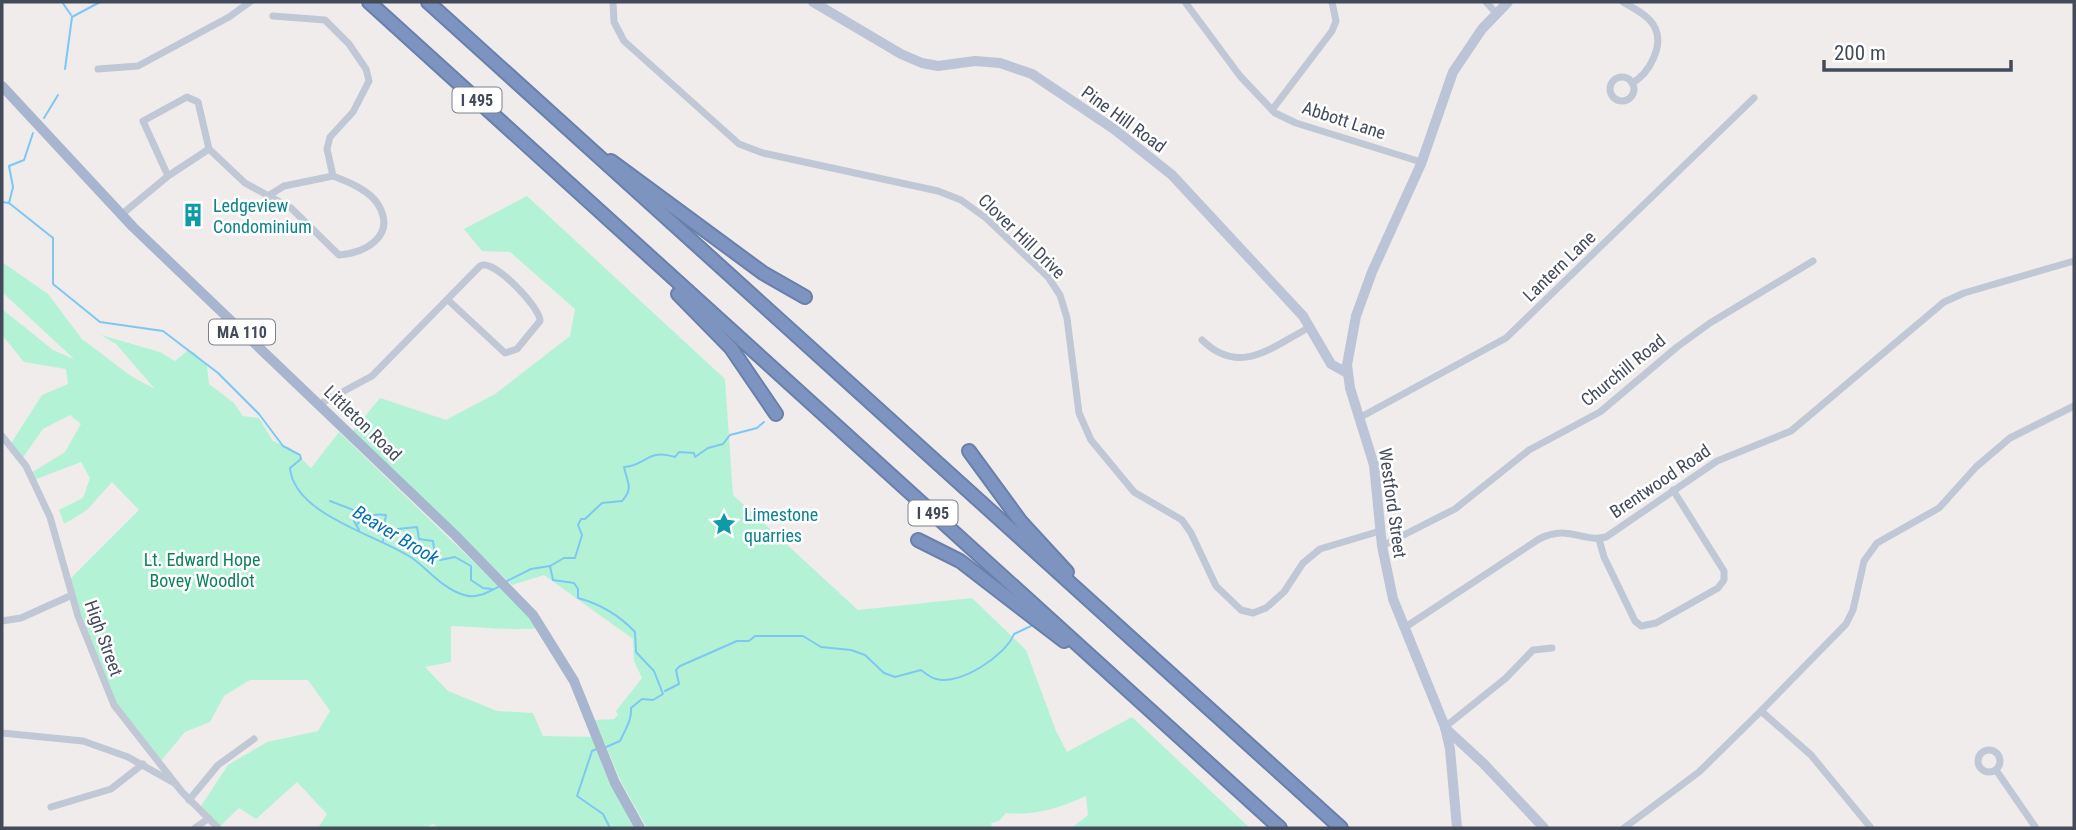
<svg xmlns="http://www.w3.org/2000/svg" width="2076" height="830" font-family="'Roboto Condensed',sans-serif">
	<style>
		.green { fill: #b4f2d6 }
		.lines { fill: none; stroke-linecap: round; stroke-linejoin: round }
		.stream { stroke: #7dc8f3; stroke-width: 2 }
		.highway-casing { stroke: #697fac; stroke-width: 16 }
		.street { stroke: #c0c8d5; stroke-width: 7 }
		.secondary { stroke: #bcc5d7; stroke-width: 10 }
		.primary { stroke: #a8b5ce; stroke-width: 10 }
		.highway { stroke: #7e94c0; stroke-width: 12 }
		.labels { text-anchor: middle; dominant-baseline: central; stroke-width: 5; stroke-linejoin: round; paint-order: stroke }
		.shield { fill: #fff; stroke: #7b818c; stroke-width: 2 }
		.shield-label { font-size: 16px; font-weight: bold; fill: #434b5b }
		.street-label { font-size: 18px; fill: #434b5b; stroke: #fff }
		.culture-label { font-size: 18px; fill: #0d838f; stroke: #fff; text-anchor: start }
		.park-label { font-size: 18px; fill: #0e815a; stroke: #fff }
		.water-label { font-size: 19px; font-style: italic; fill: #0070b0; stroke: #fff }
	</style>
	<rect width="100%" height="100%" fill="#efeceb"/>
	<!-- green -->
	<g class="green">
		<path d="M 527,196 L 725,379 L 733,495 L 858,610 L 972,598 L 1026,650 L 1056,731 L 1067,752 L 1132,717 L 1250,828 L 1072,828 L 1088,815 L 1086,796 C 1060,808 1035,816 1006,813 L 999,821 L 991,823 L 992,828 L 647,828 L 621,782 L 595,720 L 614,719 L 618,715 L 616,711 L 642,678 L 634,661 L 633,639 L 544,575 L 512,585 L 353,431 L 380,398 L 446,420 L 495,394 L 570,336 L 575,309 L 510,252 L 482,251 L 464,229 Z"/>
		<path d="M 2,262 L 48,294 L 82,339 L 131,376 L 155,389 L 116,344 L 101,335 L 160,352 L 175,361 L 187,351 L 194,352 L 207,366 L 209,384 L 234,403 L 243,416 L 259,418 L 273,441 L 290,448 L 311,468 L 339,432 L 542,628 C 512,631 481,627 451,626 L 451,662 L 425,667 L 448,691 L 497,711 L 533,713 L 543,736 L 597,737 L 640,828 L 436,828 L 434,824 L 424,828 L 318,828 L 327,814 L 297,782 L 256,819 L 239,808 L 218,828 L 199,809 L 228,765 L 267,742 L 318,731 L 330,711 L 308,680 L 250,680 L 224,696 L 210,722 L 185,732 L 160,762 L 110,696 L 69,580 L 139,510 L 112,482 L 87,510 L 64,524 L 59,510 L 83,498 L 90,478 L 81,462 L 34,480 L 31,473 L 65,452 L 81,424 L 70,415 L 43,429 L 22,459 L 10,445 L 42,395 L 68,384 L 66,369 L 24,362 L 2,335 L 2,309 L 53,350 L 74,359 L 2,292 Z"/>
	</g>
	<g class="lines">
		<!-- stream -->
		<g class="stream">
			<path d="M 62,2 L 71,15"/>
			<path d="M 65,69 L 72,17 L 100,2"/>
			<path d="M 44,118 L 58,95"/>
			<path d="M 2,202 L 9,203 L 53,238 L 53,284 L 100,322 L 163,331 L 218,373 L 259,414 L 283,446 L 300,455 L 301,459 L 290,468 C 294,515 378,535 412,558 C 429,570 443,589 464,595 C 477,599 489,592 500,586"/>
			<path d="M 9,203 L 13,187 L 9,166 L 24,160 L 33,133"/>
			<path d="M 330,501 L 356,511 L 354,521 L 359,530"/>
			<path d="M 357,524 C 365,517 375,513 386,515 L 384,525 L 388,530 L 417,527 L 419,539 L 433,541 L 435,556 L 440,560 L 455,557 L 471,566 L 471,580 L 483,588 L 492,589"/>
			<path d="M 383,541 L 384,530"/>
			<path d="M 550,566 L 564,558 L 575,558 L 582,535 L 578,525 L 581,519 L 585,519 L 602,503 L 622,501 C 634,488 627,482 624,467 C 646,466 647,448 675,457 L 679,452 L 694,453 L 695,457 L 708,448 L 723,444 L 730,435 L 757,428 L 764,422"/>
			<path d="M 507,581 L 531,569 L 550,566 L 553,580 L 574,583 L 578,589 L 578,598 C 600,604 620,616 635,632 L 636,652 L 654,671 L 663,694 L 653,700 L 642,699 L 631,708 C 632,720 625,730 620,741 L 606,747"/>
			<path d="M 665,691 L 679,684 L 676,670 L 680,666 L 737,641 L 749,641 L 755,636 L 803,636 L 821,647 L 851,650 L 865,655 L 884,673 L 895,677 L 921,670 C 925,673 931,678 936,679 C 960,686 1006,655 1014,634 L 1033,625"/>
			<path d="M 597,749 L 592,751 L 577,796 L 603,814 L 610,828"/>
		</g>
		<!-- highway casing -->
		<g class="highway-casing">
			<g id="highway">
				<path d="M 369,2 L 1280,828"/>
				<path d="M 428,2 L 1341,828"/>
				<path d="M 611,161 L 763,273 L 805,297"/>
				<path d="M 678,294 L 731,348 L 776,414"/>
				<path d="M 969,451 L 1021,522 L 1067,572"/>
				<path d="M 918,540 L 960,561 L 1064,641"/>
			</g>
		</g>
		<!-- street -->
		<g class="street">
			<path d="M 613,2 L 614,22 L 624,41 L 739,144 L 763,153 L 938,191 L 961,200 L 986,218 L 1048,277 L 1060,295 L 1067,318 L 1079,413 L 1091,440 L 1134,492 L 1182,520 L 1191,533 L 1216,586 L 1241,610 L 1253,613 L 1266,608 L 1284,592 L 1303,563 L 1320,549 L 1380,531"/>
			<path d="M 1185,2 L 1240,76 L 1275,113 L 1296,123 L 1421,162"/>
			<path d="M 1486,2 L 1496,13"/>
			<path d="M 1623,2 C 1633,8 1648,15 1654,26 C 1665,45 1649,74 1632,83"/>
			<path d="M 98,69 L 138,66 L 229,17 L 250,2"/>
			<circle cx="1622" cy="89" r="12"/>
			<path d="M 1272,110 L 1332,31 L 1336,21 L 1332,2"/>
			<path d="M 209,149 L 245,183 L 291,208 L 339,255 C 364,253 396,237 379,206 C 371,191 349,182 333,176 L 327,149 L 330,137 L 353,112 L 369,81 L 366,69 L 349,44 L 325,20 L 273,16"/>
			<path d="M 268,196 L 284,186 L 333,176"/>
			<path d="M 121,215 L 168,176 L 143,121 L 187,97 L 198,102 L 209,149 L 168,176"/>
			<path d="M 1202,340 C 1240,377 1272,347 1310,327"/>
			<path d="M 318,405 L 372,376 L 480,266 L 483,265 C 497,263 540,307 540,321 L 517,349 L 505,353 L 448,300"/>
			<path d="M 1359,418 L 1506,338 L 1754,98"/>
			<path d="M 2,436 L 26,466 L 50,517 L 78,616 L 114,705 L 182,792 L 218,828"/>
			<path d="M 1599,539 L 1604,557 L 1635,621 L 1641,626 L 1656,623 L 1718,588 L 1724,580 L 1724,571 L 1673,490"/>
			<path d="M 1382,546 L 1455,509 L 1529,450 L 1600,412 L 1677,347 L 1710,323 L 1813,261"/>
			<path d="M 2,621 L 21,618 L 72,595"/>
			<path d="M 1404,628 L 1539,539 C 1569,524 1582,543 1606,537 L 1717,461 L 1791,431 L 1944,302 L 1964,293 L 2074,261"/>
			<path d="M 1761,711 L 1846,624 L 1853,610 L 1864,561 L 1877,543 L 1939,508 L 1976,467 L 2010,438 L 2074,406"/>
			<path d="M 1445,727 L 1506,678 L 1533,650 L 1552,648"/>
			<path d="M 2,733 L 83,741 L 128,757 L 176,784"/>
			<circle cx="1989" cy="761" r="11"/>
			<path d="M 1996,770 L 2036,828"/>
			<path d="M 189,800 L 218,765 L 254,739"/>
			<path d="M 51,807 L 111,789 L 143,764"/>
			<path d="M 195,828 L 209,818"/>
			<path d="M 1624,828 L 1699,772 L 1761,711 L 1811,755 L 1871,828"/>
		</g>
		<!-- secondary -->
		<g class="secondary">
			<path d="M 813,2 L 901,54 L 922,63 L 938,66 L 975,61 L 1000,63 L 1032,74 L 1114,129 L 1172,175 L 1303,316 L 1331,364 L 1347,373"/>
			<path d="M 1445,728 L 1484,764 L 1544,828"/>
			<path d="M 1457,828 L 1450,749 L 1445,727 L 1393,599 L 1382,546 L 1374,465 L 1350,388 L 1347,365 L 1356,316 L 1372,272 L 1421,164 L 1453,72 L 1482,29 L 1508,2"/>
		</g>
		<!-- primary -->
		<path class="primary" d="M 2,86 L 133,227 L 455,535 L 533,615 L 574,681 L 615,783 L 640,828"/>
		<!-- highway -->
		<use href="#highway" class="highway"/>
	</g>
	<!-- icons -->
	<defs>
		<g id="building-bare" transform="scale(1.89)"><path d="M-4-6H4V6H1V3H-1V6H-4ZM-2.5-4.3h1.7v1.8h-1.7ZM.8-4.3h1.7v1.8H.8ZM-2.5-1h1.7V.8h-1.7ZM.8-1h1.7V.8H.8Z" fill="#0f9aa8" stroke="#fff" stroke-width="2.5" paint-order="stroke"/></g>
		<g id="sight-bare" transform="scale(1.89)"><path d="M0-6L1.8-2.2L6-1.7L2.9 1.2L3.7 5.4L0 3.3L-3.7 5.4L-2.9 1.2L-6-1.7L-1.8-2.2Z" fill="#0f9aa8" stroke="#fff" stroke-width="2.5" paint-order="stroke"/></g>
	</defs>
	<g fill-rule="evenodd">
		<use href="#building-bare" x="193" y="215"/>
		<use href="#sight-bare" x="724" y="524"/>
	</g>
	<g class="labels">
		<!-- shield labels -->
		<g class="shield">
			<rect x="452.5" y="87.5" width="49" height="25" rx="5"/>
			<rect x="209" y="319.5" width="66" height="25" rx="5"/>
			<rect x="908.5" y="500.5" width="49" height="25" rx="5"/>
		</g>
		<g class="shield-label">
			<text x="477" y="100">I 495</text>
			<text x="242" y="332">MA 110</text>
			<text x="933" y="513">I 495</text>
		</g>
		<!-- street labels -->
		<g class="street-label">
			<text transform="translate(1124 119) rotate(36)">Pine Hill Road</text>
			<text transform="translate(1344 120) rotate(18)">Abbott Lane</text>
			<text transform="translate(1022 236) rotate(44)">Clover Hill Drive</text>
			<text transform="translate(1559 266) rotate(-44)">Lantern Lane</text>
			<text transform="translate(1623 370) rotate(-39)">Churchill Road</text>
			<text transform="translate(363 423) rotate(44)">Littleton Road</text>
			<text transform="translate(1660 481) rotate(-34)">Brentwood Road</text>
			<text transform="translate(1393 503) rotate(82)">Westford Street</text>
			<text transform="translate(104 638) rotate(70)">High Street</text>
		</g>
		<!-- culture labels -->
		<g class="culture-label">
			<text x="213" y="205">Ledgeview<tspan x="213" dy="21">Condominium</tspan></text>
			<text x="744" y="514">Limestone<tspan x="744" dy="21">quarries</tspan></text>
		</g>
		<!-- park labels -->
		<g class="park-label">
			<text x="202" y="559">Lt. Edward Hope<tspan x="202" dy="21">Bovey Woodlot</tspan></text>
		</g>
		<!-- water labels -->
		<g class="water-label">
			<text transform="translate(396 535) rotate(31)">Beaver Brook</text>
		</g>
	</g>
	<!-- border -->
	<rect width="2076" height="830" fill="none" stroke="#434b5b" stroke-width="7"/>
	<!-- scale -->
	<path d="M1824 60v10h187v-10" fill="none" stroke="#434b5b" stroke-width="3.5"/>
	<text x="1834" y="60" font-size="21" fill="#434b5b" stroke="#ffffff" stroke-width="5" paint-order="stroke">200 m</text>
</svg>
